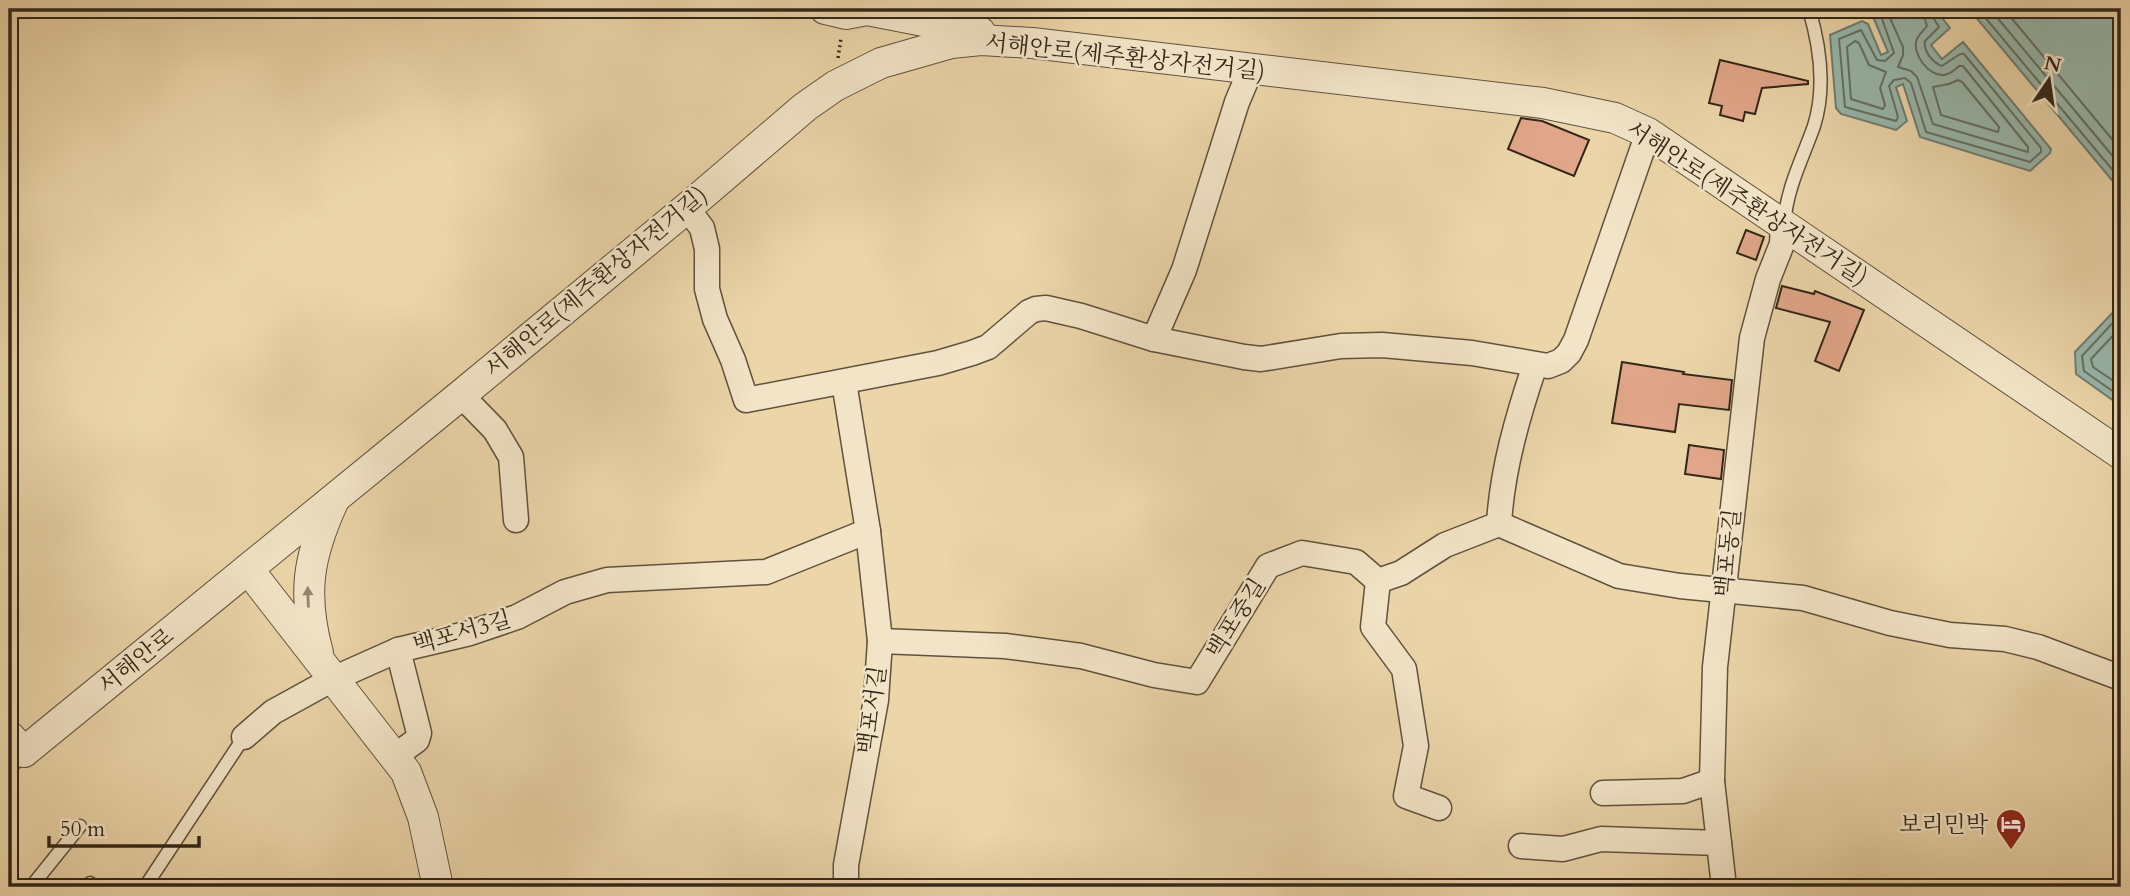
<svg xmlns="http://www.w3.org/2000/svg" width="2130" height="896" font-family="Cardo,'Noto Serif KR',serif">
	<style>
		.water { fill: #98b8ad; stroke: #6f7e72; stroke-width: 2 }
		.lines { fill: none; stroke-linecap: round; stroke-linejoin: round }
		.shore { stroke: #657063; stroke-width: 2 }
		.building { fill: #e1a689; stroke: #322719; stroke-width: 2 }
		.service-casing { stroke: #60523d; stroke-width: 15 }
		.minor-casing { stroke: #60523d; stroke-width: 27 }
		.tertiary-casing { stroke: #60523d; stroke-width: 32 }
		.path { stroke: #322719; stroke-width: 3.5; stroke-dasharray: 2 3.5; stroke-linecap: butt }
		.service { stroke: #f2e4c7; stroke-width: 12 }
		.minor { stroke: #f2e4c7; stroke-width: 24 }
		.tertiary { stroke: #f2e4c7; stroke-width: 30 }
		.oneway { fill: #928670 }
		.labels { text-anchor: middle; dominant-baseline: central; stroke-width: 5; stroke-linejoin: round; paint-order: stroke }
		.street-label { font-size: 23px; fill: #322719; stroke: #f2e4c7 }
		.poi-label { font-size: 23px; fill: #322719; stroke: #f2e4c7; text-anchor: end }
	</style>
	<rect width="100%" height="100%" fill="#ebd5a9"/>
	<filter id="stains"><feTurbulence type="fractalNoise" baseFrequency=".00286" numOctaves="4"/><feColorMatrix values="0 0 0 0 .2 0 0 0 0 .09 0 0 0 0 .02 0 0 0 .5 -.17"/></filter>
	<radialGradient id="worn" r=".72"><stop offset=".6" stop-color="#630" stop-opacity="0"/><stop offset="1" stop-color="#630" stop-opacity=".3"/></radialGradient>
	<!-- water -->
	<g class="water">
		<path d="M 1861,9 L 1935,9 L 1950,28 L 1931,45 L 1942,59 L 1963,42 L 2051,149 L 2050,153 L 2030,171 L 1920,137 L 1903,84 L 1896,87 L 1907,121 L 1896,130 L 1841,114 L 1836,108 L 1830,35 L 1862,21 L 1868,24 L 1881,55 L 1888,52 L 1874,19 Z"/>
		<path d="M 1969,9 L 2121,9 L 2121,191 Z"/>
		<path d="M 2121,304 L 2121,406 L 2076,374 L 2075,352 Z"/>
	</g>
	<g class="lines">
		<!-- shore -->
		<g class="shore">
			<path d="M 1873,9 L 1881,16 L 1894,53 L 1885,61 L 1877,60 L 1861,30 L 1839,39 L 1845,107 L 1896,121 L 1898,117 L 1889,86 L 1894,80 L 1905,78 L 1911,83 L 1926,132 L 2030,162 L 2041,152 L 2041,148 L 1964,54 L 1960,54 L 1942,66 C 1933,63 1923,51 1925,41 L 1939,27 L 1931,14 L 1930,9"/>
			<path d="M 1886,9 L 1903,47 L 1903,55 L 1898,67 L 1911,71 L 1917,77 L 1933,124 L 2028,152 L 2028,147 L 1963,66 L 1959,66 C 1955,70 1950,74 1944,75 C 1929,77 1911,53 1917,39 C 1919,34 1924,30 1927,26 L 1922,9"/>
			<path d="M 1978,9 L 2121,180"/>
			<path d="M 1990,9 L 2121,166"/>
			<path d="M 2004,9 L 2121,150"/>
			<path d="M 1855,41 L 1859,43 L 1869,65 L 1886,72 L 1880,88 L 1885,105 L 1883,109 L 1851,99 L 1847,47 Z"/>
			<path d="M 1958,80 L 1962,82 L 1999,127 L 1998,132 L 1941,115 L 1933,87 L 1949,84 Z"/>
			<path d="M 2121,314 L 2082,356 L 2084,371 L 2121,397"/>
			<path d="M 2121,327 L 2091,359 L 2093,367 L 2121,386"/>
		</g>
	</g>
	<!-- building -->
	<g class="building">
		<path d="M 1720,60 L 1808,81 L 1808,84 L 1762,88 L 1755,114 L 1745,112 L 1743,121 L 1720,115 L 1722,106 L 1709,103 Z"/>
		<path d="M 1521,118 L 1542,121 L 1589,140 L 1574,176 L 1508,149 Z"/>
		<path d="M 1746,230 L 1764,237 L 1756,260 L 1737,253 Z"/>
		<path d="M 1782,286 L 1814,294 L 1815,291 L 1864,310 L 1839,371 L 1815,361 L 1830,322 L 1776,308 Z"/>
		<path d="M 1622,362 L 1684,372 L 1683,374 L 1732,380 L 1729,410 L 1679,404 L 1675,432 L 1612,423 Z"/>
		<path d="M 1689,445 L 1724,450 L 1721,479 L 1685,474 Z"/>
	</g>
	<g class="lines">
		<!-- service casing -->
		<g class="service-casing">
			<g id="service">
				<path d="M 1784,224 C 1787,187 1802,160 1814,126 C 1826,88 1820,46 1809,9"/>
				<path d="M 9,770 L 24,752"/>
				<path d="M 31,887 L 80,826"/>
				<path d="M 88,887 L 90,883"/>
				<path d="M 145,887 L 244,737"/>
			</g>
		</g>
		<!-- minor casing -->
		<g class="minor-casing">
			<g id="minor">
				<path d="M 687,208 L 702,228 L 707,249 L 707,289 L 715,319 L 733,360 L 746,400 L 938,363 L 972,353 L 988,347 L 1029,312 L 1036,309 L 1046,308 L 1081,316 L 1154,339 L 1244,357 L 1261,359 L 1341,346 L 1382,345 L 1472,353 L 1548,366 L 1561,361 L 1569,353 L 1576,340 L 1648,133"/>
				<path d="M 1154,339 L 1184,270 L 1237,102 L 1251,69"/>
				<path d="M 844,382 L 868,531 L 880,641 L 876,700 L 846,865 L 846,887"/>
				<path d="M 461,395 L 495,430 L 511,457 L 516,520"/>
				<path d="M 1499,524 L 1619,576 L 1680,586 L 1803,598 L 1890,623 L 1950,635 L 2005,639 L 2038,647 L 2121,678"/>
				<path d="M 1378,581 L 1373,627 L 1404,669 L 1416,746 L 1406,796 L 1439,808"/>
				<path d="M 880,641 L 1005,646 L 1081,656 L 1154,675 L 1197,682 L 1268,566 L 1302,553 L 1356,562 L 1378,581 L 1401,573 L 1445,545 L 1499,524 C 1502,470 1518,415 1535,365"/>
				<path d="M 244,737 L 273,712 L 333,679 L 398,650 L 470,633 L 517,617 L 565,592 L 607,580 L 766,572 L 868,531"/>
				<path d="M 395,756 L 417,740 L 419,733 L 398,650"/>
				<path d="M 1603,793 L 1683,791 L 1712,781"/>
				<path d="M 1521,846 L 1563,849 L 1601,839 L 1719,843"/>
				<path d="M 1724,887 L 1712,781 L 1715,667 L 1752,338 L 1768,279 L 1782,244 L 1783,224"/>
			</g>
		</g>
		<!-- tertiary casing -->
		<g class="tertiary-casing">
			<g id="tertiary">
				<path d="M 825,9 L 846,14 L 867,10 L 980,32"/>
				<path d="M 248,569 L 406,772 L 423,817 L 438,887"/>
				<path d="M 318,653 C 302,594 308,557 333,502"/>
				<path d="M 9,736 L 24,752 L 461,395 L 687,208 L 805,107 L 835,86 L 881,63 L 951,43 L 981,40 L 1032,43 L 1543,103 L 1615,118 L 1648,133 L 2121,454"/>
			</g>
		</g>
		<!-- path -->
		<path class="path" d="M 838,58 L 841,38"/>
		<!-- service -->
		<use href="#service" class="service"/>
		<!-- minor -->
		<use href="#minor" class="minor"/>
		<!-- tertiary -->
		<use href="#tertiary" class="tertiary"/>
	</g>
	<!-- one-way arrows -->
	<defs><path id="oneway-solid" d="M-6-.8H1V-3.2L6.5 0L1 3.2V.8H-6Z" transform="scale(1.75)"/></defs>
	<use class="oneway" href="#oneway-solid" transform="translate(308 597) rotate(-92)"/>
	<!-- icons -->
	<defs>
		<g id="hotel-pin" transform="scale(1.575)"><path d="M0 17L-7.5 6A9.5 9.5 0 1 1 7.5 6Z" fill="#8f2418" stroke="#f2e4c7"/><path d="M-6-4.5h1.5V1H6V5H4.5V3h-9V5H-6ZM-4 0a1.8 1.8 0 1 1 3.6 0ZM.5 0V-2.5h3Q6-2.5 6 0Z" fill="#fff"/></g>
	</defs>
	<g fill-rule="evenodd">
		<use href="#hotel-pin" x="2011" y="824"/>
	</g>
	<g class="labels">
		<!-- street labels -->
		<g class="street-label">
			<text transform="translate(1125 57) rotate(6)">서해안로(제주환상자전거길)</text>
			<text transform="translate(1747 203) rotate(33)">서해안로(제주환상자전거길)</text>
			<text transform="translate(596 282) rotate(-40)">서해안로(제주환상자전거길)</text>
			<text transform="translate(1728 553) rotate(-84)">백포동길</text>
			<text transform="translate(1236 618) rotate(-58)">백포중길</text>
			<text transform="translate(462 632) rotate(-16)">백포서3길</text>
			<text transform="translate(136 661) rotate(-39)">서해안로</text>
			<text transform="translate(872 710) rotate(-82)">백포서길</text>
		</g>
		<!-- poi labels -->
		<g class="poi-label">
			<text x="1988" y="824">보리민박</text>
		</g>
	</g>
	<!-- margin -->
	<rect width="2130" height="896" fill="none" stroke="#ebd5a9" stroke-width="35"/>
	<rect x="10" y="10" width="2109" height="875" fill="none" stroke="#322719" stroke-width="3.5"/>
	<rect x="18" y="18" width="2095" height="861" fill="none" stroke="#322719" stroke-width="2"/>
	<!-- north arrow -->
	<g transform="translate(2049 80) rotate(13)" stroke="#f2e4c7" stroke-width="5" paint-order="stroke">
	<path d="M0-5L12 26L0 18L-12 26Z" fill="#322719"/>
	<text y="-10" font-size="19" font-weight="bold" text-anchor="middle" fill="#322719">N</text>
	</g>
	<!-- scale -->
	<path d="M49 836v10h150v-10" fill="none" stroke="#322719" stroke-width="3.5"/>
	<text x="60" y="836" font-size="21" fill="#322719" stroke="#f2e4c7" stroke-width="5" paint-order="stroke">50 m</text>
	<rect width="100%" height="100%" filter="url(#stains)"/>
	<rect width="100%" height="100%" fill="url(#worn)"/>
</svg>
